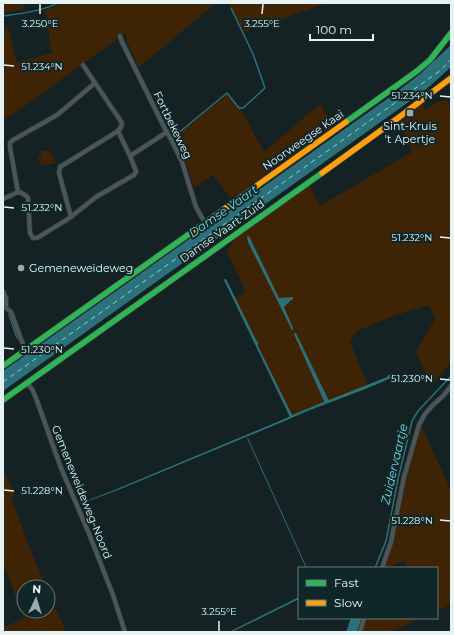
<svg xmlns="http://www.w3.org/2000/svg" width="454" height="635" font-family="Montserrat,sans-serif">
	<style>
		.green { fill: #3f2305 }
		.water { fill: #2c7079 }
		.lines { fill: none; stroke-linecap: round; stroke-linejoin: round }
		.stream { stroke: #2c7079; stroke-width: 1.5 }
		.ferry { stroke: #6fdeeb; stroke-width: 1; stroke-dasharray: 5 4; stroke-linecap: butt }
		.street-casing { stroke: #343d3e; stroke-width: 5.5 }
		.fast-casing { stroke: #343d3e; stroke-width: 7 }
		.slow-casing { stroke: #343d3e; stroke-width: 7 }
		.street { stroke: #4c5657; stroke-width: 4 }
		.fast { stroke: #30b455; stroke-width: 5.5 }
		.slow { stroke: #ff9f0a; stroke-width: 5.5 }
		.ticks { fill: none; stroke: #e6f3f5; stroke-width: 1.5 }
		.poi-dot { fill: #9daaac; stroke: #0f2729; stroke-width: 1.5 }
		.labels { text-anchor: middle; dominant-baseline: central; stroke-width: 4; stroke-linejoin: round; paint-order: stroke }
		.street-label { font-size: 11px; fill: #e6f3f5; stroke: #0f2729 }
		.poi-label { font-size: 11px; fill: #e6f3f5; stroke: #0f2729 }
		.water-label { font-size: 12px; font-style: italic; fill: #6fdeeb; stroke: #0f2729 }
		.ticks-label { font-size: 10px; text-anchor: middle; fill: #e6f3f5; stroke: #0f2729; stroke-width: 4; stroke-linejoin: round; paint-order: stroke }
	</style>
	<rect width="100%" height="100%" fill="#152223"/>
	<!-- green -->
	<g class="green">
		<path d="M 3,3 L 24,3 L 25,6 L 23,9 L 3,13 Z"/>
		<path d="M 60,3 L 216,3 L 139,67 L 127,42 L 126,35 L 124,34 L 15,113 L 3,119 L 3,28 L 8,28 L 17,62 L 52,53 L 45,10 L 53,8 Z"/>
		<path d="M 229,3 L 328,3 L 243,32 Z"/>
		<path d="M 227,95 L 241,110 L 264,152 L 320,104 L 334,126 L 231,199 L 213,175 L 194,188 L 186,163 L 174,137 Z"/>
		<path d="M 447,100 L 451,111 L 451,362 L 432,385 L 416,352 L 435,319 L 429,305 L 396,315 L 357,331 L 350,342 L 368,386 L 291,416 L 234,298 L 246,293 L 227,251 L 232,243 L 233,238 L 309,184 L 320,206 L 412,152 L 399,119 L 421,103 L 426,110 L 437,102 Z"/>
		<path d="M 41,151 L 50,151 L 56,163 L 43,165 L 40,165 L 38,156 L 41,156 Z"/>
		<path d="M 421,425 L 451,491 L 451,604 L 437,611 L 437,568 L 408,568 L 404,561 L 387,568 L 384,568 C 395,539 398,511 405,481 C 410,462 416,444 421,425 Z"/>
		<path d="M 3,469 L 15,496 L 11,498 L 28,543 L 46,587 L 24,587 L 24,611 L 48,611 L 48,591 L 66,632 L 3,632 L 3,627 L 24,619 L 3,562 Z"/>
		<path d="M 372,618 L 421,618 L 390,632 L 362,632 L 366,621 Z"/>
	</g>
	<!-- water -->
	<g class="water">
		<path d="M 451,45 L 451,67 L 430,86 L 403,106 L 3,391 L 3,371 L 394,94 L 420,74 Z"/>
		<path d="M 249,236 L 279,298 L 293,297 L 293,299 L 289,302 L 284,307 L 293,328 L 293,330 L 292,330 L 248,242 L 247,237 Z"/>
		<path d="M 225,279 L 226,279 L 256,340 L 258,342 L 258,346 L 292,415 L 324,402 L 324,401 L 294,334 L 295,333 L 296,333 L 328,399 L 329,400 L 387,377 L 388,375 L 391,375 L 392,377 L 391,378 C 357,394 321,404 287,420 L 118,490 L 80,504 L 81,503 L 117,489 L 289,417 L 289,415 L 224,280 Z"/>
		<path d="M 247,438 L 248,438 L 307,568 L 306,568 Z"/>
		<path d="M 299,597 L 299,599 L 232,632 L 229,632 Z"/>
		<path d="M 351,618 L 362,618 L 357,632 L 346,632 Z"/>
	</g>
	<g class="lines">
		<!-- stream -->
		<g class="stream">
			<path d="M 3,16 C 17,14 46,11 57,3"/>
			<path d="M 171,139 L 227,93 L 239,108 L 243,108 L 265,88 L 253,54 L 231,8"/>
			<path d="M 9,315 L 17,338"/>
			<path d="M 375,568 L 386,541 L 398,479 L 412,421 L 418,411 L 451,376"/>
		</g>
		<!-- ferry -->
		<path class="ferry" d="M 3,382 L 441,70 L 451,59"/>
		<!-- street casing -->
		<g class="street-casing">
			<g id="street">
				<path d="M 120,36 L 122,42 L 165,129 L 171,139 L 182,162 L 196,207 L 205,223"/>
				<path d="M 83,65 L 122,123 L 121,127 L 118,131 L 130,156"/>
				<path d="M 18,192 C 23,193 25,194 28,198 L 30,233 L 33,238 L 37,238 L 68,219 L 96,197 L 134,175 L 136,172 L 136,171 L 130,156 L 167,132"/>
				<path d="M 18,192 L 10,147 L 10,143 L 13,140 L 57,115 L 95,83"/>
				<path d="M 3,199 L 18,192"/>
				<path d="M 71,217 L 59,173 L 60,167 L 118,131"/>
				<path d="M 3,291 L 6,299 L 6,308 L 11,312 L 25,350"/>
				<path d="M 27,383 L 32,389 L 36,398 L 61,468 L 88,531 L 113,595 L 125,632"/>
				<path d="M 382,568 L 391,542 L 404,477 L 419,425 L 425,414 L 432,406 L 443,396 L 451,386"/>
				<path d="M 360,632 L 364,618"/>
			</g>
		</g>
		<!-- fast casing -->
		<g class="fast-casing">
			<g id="fast">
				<path d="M 346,122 L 417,71 L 430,60 L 451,33"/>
				<path d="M 3,366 L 192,232"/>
				<path d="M 3,400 L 322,173"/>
			</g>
		</g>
		<!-- slow casing -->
		<g class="slow-casing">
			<g id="slow">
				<path d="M 322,173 L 398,118 L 451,78"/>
				<path d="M 192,232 L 346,122"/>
			</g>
		</g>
		<!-- street -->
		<use href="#street" class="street"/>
		<!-- fast -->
		<use href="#fast" class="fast"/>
		<!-- slow -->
		<use href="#slow" class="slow"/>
	</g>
	<!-- ticks -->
	<path class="ticks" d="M 40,14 L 40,4M 262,14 L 263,4M 4,65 L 14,66M 440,96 L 450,97M 4,207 L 14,208M 440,237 L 450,238M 4,348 L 14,349M 440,379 L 450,380M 4,490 L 14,491M 440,520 L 450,521M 219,631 L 219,621"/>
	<!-- markers -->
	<g class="poi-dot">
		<rect x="406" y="109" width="8" height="8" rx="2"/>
		<circle cx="21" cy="268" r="4"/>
	</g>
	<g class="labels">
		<!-- street labels -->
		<g class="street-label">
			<text transform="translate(173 125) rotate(64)">Fortbekeweg</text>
			<text transform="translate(303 140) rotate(-35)">Noorweegse Kaai</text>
			<text transform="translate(222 231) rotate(-35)">Damse Vaart-Zuid</text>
			<text transform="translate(82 492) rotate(68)">Gemeneweideweg-Noord</text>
		</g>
		<!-- poi labels -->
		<g class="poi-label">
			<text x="410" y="126">Sint-Kruis<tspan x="410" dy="13">'t Apertje</tspan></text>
			<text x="29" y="268" text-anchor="start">Gemeneweideweg</text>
		</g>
		<!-- water labels -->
		<g class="water-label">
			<text transform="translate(223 211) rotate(-35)">Damse Vaart</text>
			<text transform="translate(394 464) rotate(-77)">Zuidervaartje</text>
		</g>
	</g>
	<g class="ticks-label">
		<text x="40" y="27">3.250°E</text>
		<text x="262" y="27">3.255°E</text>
		<text x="42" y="70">51.234°N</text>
		<text x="412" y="99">51.234°N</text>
		<text x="42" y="211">51.232°N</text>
		<text x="412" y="241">51.232°N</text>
		<text x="42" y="353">51.230°N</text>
		<text x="412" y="382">51.230°N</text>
		<text x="42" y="494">51.228°N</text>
		<text x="412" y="524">51.228°N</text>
		<text x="219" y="615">3.255°E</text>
	</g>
	<!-- border -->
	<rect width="454" height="635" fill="none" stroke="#e6f3f5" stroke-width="8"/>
	<!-- legend -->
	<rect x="298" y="567" width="140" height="52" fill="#0f2729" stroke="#65797b"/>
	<rect x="306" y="580" width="20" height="6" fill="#30b455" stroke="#65797b"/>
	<text x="334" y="587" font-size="12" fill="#e6f3f5">Fast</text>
	<rect x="306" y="600" width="20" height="6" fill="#ff9f0a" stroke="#65797b"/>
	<text x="334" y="607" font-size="12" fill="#e6f3f5">Slow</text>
	<!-- north arrow -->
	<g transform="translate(36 599) rotate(4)"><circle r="19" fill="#0f2729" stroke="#65797b"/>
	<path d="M0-3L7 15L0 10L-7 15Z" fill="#9daaac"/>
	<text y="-6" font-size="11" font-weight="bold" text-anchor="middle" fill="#e6f3f5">N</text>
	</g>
	<!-- scale -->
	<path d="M310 34v6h63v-6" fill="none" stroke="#e6f3f5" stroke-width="2"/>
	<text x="316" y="34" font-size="12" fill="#e6f3f5" stroke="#0f2729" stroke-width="3" paint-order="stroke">100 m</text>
</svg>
